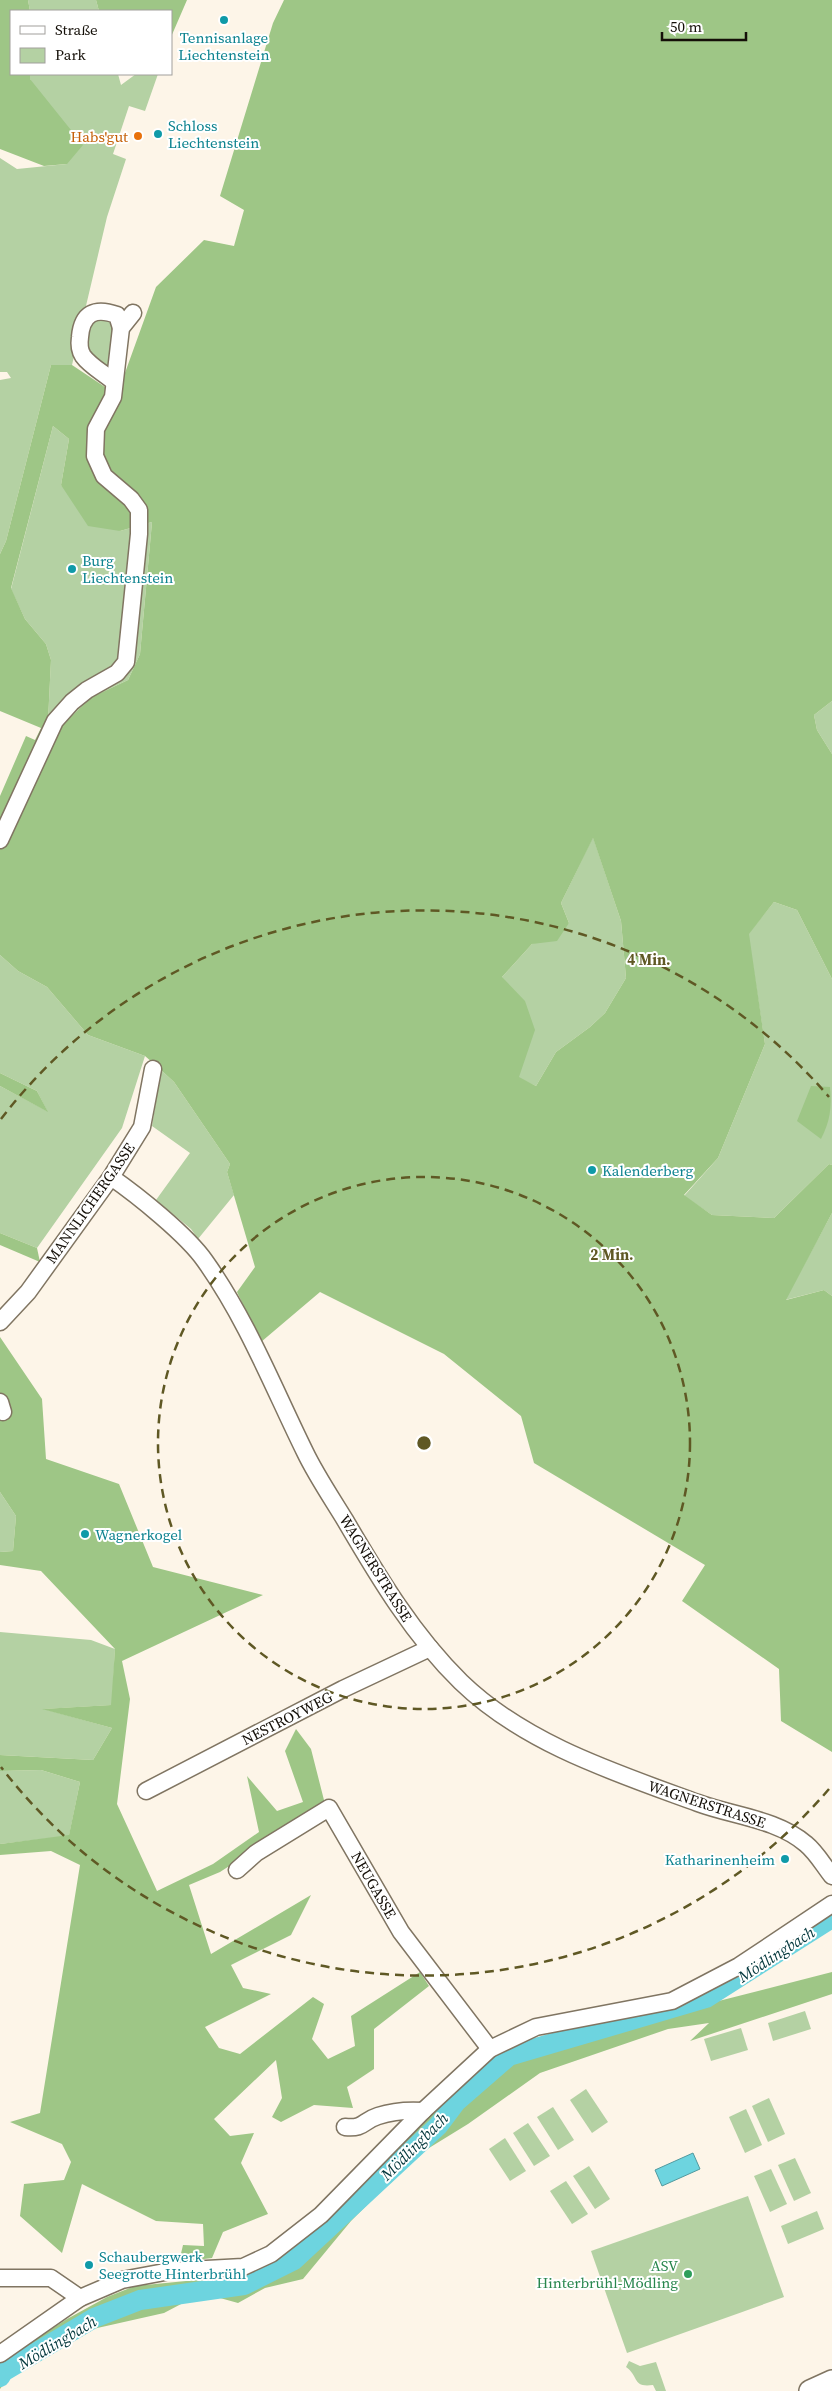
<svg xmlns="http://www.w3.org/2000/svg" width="832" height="2391" font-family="'Source Serif 4',serif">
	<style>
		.green { fill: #b4d1a3 }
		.forest { fill: #9ec686; fill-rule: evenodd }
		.water { fill: #6dd4df; stroke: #52999e }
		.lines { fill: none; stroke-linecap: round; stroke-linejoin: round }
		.river { stroke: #6dd4df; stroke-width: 20 }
		.minor-casing { stroke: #807562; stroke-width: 19 }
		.major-casing { stroke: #807562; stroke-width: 24 }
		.minor { stroke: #fff; stroke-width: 16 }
		.major { stroke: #fff; stroke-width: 21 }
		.ring { fill: none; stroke: #5f5824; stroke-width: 2.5; stroke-dasharray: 9 6 }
		.culture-dot { fill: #0f9aa8; stroke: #fff; stroke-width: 2 }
		.food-dot { fill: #e8710a; stroke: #fff; stroke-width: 2 }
		.leisure-dot { fill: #2e9e5b; stroke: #fff; stroke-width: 2 }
		.labels { text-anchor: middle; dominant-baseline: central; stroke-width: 4; stroke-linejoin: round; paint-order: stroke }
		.culture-label { font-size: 15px; fill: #0d838f; stroke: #fff; text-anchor: start }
		.food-label { font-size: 15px; fill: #c56008; stroke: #fff; text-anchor: end }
		.street-label { font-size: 15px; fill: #140f08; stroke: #fff }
		.leisure-label { font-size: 15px; fill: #27864d; stroke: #fff; text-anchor: end }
		.water-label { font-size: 16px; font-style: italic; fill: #03373c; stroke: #fff }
		.centre { fill: #5f5824; stroke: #fff; stroke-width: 2.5 }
		.ring-label { font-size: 15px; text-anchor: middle; font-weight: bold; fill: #5f5824; stroke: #fff; stroke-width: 4; stroke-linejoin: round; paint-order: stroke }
	</style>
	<rect width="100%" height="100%" fill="#fdf5e8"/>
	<!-- green -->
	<g class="green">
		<path d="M 28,0 L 96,0 L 99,11 L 30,11 Z"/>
		<path d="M 30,74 L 118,74 L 121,85 L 136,74 L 158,74 L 145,111 L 129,106 L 113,154 L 126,159 L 107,217 L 72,365 L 51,365 L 6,541 L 0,554 L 0,380 L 11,378 L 7,372 L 0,372 L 0,158 L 17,169 L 67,164 L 30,79 Z"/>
		<path d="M 103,314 L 114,325 L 109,372 L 90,357 L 83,329 Z"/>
		<path d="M 53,426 L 69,439 L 61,485 L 120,531 L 152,522 L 140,654 L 128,680 L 92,697 L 62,725 L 48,721 L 51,660 L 46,644 L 25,619 L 11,589 Z"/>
		<path d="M 832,701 L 832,754 L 817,730 L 814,715 Z"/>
		<path d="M 593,837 L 621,921 L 626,978 L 605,1013 L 590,1027 L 556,1052 L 536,1086 L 519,1078 L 502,977 L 532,944 L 569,923 L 561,903 Z"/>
		<path d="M 774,902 L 797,910 L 832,979 L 832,1165 L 829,1164 L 774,1218 L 712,1215 L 684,1196 L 718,1158 L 765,1044 L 748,934 Z"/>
		<path d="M 0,955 L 18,971 L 47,987 L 88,1035 L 145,1056 L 122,1128 L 37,1248 L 0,1233 L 0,1086 L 47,1111 L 37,1091 L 0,1073 Z"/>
		<path d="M 161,1070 L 174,1082 L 230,1164 L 227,1172 L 234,1195 L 198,1239 L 191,1229 L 156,1200 L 190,1153 L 152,1126 Z"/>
		<path d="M 832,1213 L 832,1296 L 824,1290 L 785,1300 Z"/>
		<path d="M 0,1492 L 16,1516 L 13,1551 L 0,1552 Z"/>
		<path d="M 0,1632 L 91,1640 L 115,1649 L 112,1705 L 44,1709 L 112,1728 L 93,1760 L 0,1755 Z"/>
		<path d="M 41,1770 L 80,1782 L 69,1836 L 0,1844 L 0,1771 Z"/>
		<path d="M 805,2011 L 811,2029 L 773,2041 L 768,2023 Z"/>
		<path d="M 741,2028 L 748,2050 L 711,2061 L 704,2039 Z"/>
		<path d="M 586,2089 L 608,2122 L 592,2133 L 570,2100 Z"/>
		<path d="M 769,2098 L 785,2134 L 768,2142 L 752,2106 Z"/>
		<path d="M 553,2107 L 574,2140 L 558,2150 L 537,2117 Z"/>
		<path d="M 746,2109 L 762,2145 L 745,2153 L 729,2117 Z"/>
		<path d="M 528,2123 L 550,2156 L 534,2166 L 513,2133 Z"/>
		<path d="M 505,2138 L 526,2171 L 510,2181 L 489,2149 Z"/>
		<path d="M 795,2158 L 811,2193 L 794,2201 L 778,2165 Z"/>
		<path d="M 589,2166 L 610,2199 L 595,2209 L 573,2176 Z"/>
		<path d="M 771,2169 L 787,2204 L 770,2212 L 754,2176 Z"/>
		<path d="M 566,2181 L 588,2214 L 572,2224 L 550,2191 Z"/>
		<path d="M 748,2196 L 784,2297 L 627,2353 L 591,2251 Z"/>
		<path d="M 817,2211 L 824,2229 L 788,2244 L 781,2226 Z"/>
		<path d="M 629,2361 L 640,2366 L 656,2362 L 666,2391 L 656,2391 L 653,2385 C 632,2388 639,2376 626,2367 Z"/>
	</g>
	<!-- forest -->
	<g class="forest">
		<path d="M 0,0 L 28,0 L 30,11 L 11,11 L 11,74 L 30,74 L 30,79 L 83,145 L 67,164 L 44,166 L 0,149 Z"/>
		<path d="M 96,0 L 187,0 L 171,37 L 171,11 L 99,11 Z"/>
		<path d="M 284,0 L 832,0 L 832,701 L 814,715 L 817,730 L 832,754 L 832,979 L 797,910 L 774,902 L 749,934 L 765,1044 L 718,1158 L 684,1195 L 712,1215 L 774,1218 L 829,1164 L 832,1165 L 832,1213 L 786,1300 L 824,1290 L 832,1296 L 832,1752 L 781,1721 L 779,1669 L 682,1601 L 705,1565 L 534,1463 L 521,1416 L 444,1354 L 320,1292 L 261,1342 L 237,1292 L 255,1267 L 227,1172 L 230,1164 L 174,1082 L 161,1070 L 145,1056 L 88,1035 L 47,987 L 18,971 L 0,955 L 0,796 L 26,736 L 35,740 L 41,728 L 0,711 L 0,554 L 6,541 L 51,365 L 72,365 L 117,395 L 156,287 L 204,240 L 234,246 L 244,210 L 220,196 L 273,23 ZM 53,426 L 69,439 L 61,485 L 88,526 L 120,531 L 152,522 L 140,654 L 128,680 L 92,697 L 62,725 L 48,721 L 51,660 L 46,644 L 25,619 L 11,588 ZM 593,838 L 621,921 L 626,978 L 605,1013 L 590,1027 L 556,1052 L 536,1086 L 519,1077 L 535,1030 L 525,1001 L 502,977 L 532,944 L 557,941 L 569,923 L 561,903 Z"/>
		<path d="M 0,1073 L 37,1091 L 48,1112 L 0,1086 Z"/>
		<path d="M 811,1086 L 830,1087 C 832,1108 830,1121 821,1139 L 797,1121 Z"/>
		<path d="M 0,1233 L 37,1248 L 40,1262 L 0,1245 Z"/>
		<path d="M 0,1337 L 42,1399 L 46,1459 L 119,1484 L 153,1567 L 263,1595 L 122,1661 L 130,1699 L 117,1804 L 157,1891 L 213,1864 L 259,1832 L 247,1776 L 277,1811 L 303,1802 L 285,1751 L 296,1729 L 311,1749 L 325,1804 L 220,1872 L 189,1885 L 211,1954 L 311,1895 L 291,1935 L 231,1965 L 243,1988 L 271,1994 L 205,2027 L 219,2048 L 240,2054 L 313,1997 L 324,2004 L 312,2039 L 328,2059 L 355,2046 L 351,2016 L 420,1972 L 429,1986 L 374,2029 L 374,2069 L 347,2087 L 353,2108 L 314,2105 L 281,2122 L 272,2117 L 282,2098 L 276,2060 L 214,2119 L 230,2136 L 254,2133 L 241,2163 L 268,2214 L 223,2232 L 212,2258 L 179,2262 L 183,2245 L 204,2246 L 203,2224 L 156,2221 L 82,2184 L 62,2253 L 20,2216 L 24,2184 L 64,2180 L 71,2162 L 62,2144 L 10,2122 L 40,2113 L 80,1865 L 51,1851 L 0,1855 L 0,1844 L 69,1835 L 80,1782 L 41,1770 L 0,1771 L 0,1755 L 93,1760 L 112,1728 L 42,1709 L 111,1705 L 115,1649 L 41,1571 L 0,1565 L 0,1552 L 13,1551 L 16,1516 L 0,1492 Z"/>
		<path d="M 832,1972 L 832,1994 L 690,2041 L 709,2023 L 668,2029 L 540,2073 L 468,2124 L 416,2156 L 351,2221 L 303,2279 L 265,2288 L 238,2303 L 202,2293 L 164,2313 L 84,2331 L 7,2380 L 0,2389 L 0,2364 L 3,2360 L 67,2319 L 107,2297 L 135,2286 L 237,2276 L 276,2262 L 319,2226 L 452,2093 L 516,2043 L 699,2006 Z"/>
	</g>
	<!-- water -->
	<path class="water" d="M 693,2153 L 700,2169 L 662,2186 L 655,2170 Z"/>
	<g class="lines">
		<!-- river -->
		<path class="river" d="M 0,2377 L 3,2372 L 94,2318 L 140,2300 L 244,2285 L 294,2260 L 438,2126 L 456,2102 L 509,2056 L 706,1998 L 832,1918"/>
		<!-- minor casing -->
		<g class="minor-casing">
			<g id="minor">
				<path d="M 114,382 C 105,374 90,366 83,356 C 79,350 79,344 80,337 C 82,313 95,307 117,315 L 121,328"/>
				<path d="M 0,840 L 55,721 L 72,702 L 87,690 L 117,673 L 126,662 L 139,534 L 139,510 L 131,499 L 104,476 L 95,456 L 96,429 L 113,397 L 121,328 L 133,313"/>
				<path d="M 111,1177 C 137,1195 187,1235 205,1261 C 247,1320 273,1387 305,1452 C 316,1475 331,1497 345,1520 C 379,1578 413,1635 461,1682 C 525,1744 616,1773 698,1803 C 733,1816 777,1819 806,1844 C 816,1852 824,1866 832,1876"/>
				<path d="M 0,1322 L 28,1292 L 111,1177 L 142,1127 L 153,1069"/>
				<path d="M 0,1402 L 3,1412"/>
				<path d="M 146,1791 L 343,1689 L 430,1648"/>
				<path d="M 237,1870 L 256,1853 L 329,1808 L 401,1932 L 490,2049"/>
				<path d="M 345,2127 C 365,2129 362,2121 378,2116 C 393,2111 407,2110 423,2111"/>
				<path d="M 0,2278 L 51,2278 L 80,2298"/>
				<path d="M 0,2354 L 80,2298 L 122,2280 L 170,2271 L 243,2267 L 271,2254 L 321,2215 L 423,2111 L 490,2049 L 536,2027 L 672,2001 L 739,1966 L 832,1904"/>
			</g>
		</g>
		<!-- major casing -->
		<g class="major-casing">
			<path id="major" d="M 810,2391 L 832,2381"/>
		</g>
		<!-- minor -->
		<use href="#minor" class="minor"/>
		<!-- major -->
		<use href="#major" class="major"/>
	</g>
	<!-- distance rings -->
	<g class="ring">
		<circle cx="424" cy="1443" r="266"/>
		<path d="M829 1789A533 533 0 0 1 1 1767M1 1119A533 533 0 0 1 829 1097"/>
	</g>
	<!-- markers -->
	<g class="culture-dot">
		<circle cx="224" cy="20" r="5"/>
		<circle cx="158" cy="134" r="5"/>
		<circle cx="72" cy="569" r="5"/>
		<circle cx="592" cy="1170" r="5"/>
		<circle cx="85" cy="1534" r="5"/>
		<circle cx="785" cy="1859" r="5"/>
		<circle cx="89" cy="2265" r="5"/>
	</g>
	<circle class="food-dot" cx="138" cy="136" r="5"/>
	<circle class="leisure-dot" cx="688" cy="2274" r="5"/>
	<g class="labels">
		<!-- culture labels -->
		<g class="culture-label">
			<text x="224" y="37" text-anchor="middle">Tennisanlage<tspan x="224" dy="17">Liechtenstein</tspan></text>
			<text x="168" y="125">Schloss<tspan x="168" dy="17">Liechtenstein</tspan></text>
			<text x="82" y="560">Burg<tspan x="82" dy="17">Liechtenstein</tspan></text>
			<text x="602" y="1170">Kalenderberg</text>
			<text x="95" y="1534">Wagnerkogel</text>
			<text x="775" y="1859" text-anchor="end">Katharinenheim</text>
			<text x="99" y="2256">Schaubergwerk<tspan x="99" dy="17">Seegrotte Hinterbrühl</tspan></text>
		</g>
		<!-- food labels -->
		<g class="food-label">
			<text x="128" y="136">Habs'gut</text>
		</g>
		<!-- street labels -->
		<g class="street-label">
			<text transform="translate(90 1203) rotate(-55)">MANNLICHERGASSE</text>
			<text transform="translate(376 1568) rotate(58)">WAGNERSTRASSE</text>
			<text transform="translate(287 1718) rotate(-27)">NESTROYWEG</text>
			<text transform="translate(707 1804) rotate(18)">WAGNERSTRASSE</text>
			<text transform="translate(374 1885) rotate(60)">NEUGASSE</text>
		</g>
		<!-- leisure labels -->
		<g class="leisure-label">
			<text x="678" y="2265">ASV<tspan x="678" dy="17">Hinterbrühl-Mödling</tspan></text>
		</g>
		<!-- water labels -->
		<g class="water-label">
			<text transform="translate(776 1954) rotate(-33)">Mödlingbach</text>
			<text transform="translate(414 2146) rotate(-45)">Mödlingbach</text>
			<text transform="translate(57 2342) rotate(-31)">Mödlingbach</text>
		</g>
	</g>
	<circle cx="424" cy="1443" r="8" class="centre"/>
	<g class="ring-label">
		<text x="649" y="965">4 Min.</text>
		<text x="612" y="1260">2 Min.</text>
	</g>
	<!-- legend -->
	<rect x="10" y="10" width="162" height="65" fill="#ffffff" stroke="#a19f9c"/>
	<rect x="20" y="26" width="25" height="8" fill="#ffffff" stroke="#a19f9c"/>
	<text x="55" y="35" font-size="15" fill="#140f08">Straße</text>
	<rect x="20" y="48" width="25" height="15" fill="#b4d1a3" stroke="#a19f9c"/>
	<text x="55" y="60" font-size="15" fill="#140f08">Park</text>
	<!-- scale -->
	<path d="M662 32v8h84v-8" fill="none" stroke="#140f08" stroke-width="2.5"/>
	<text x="670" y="32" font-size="15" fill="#140f08" stroke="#ffffff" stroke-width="4" paint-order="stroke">50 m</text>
</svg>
